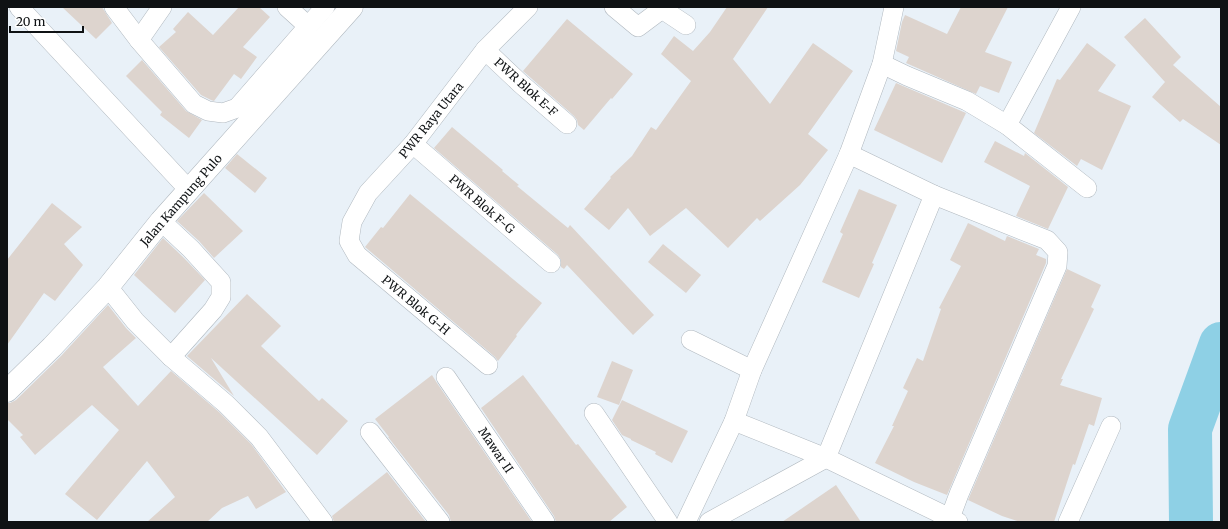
<svg xmlns="http://www.w3.org/2000/svg" width="1228" height="529" font-family="Merriweather,serif">
	<style>
		.lines { fill: none; stroke-linecap: round; stroke-linejoin: round }
		.river { stroke: #8ed0e5; stroke-width: 44 }
		.building { fill: #ddd4ce }
		.minor-casing { stroke: #b0b8bf; stroke-width: 20 }
		.tertiary-casing { stroke: #b0b8bf; stroke-width: 23 }
		.minor { stroke: #fff; stroke-width: 19 }
		.tertiary { stroke: #fff; stroke-width: 22 }
		.labels { text-anchor: middle; dominant-baseline: central; stroke-width: 4; stroke-linejoin: round; paint-order: stroke }
		.street-label { font-size: 12px; fill: #0f1214; stroke: #fff }
	</style>
	<rect width="100%" height="100%" fill="#e9f1f8"/>
	<g class="lines">
		<!-- river -->
		<path class="river" d="M 1191,522 L 1190,429 L 1221,344"/>
	</g>
	<!-- building -->
	<g class="building">
		<path d="M 62,7 L 102,7 L 112,23 L 96,39 Z"/>
		<path d="M 239,7 L 259,7 L 270,17 L 243,47 L 257,57 L 241,79 L 234,74 L 214,101 L 211,100 L 201,95 L 159,47 L 176,32 L 173,29 L 188,12 L 213,35 Z"/>
		<path d="M 727,7 L 768,7 L 733,59 L 770,104 L 813,43 L 853,71 L 808,134 L 828,150 L 800,185 L 760,221 L 757,218 L 728,248 L 686,208 L 650,236 L 628,208 L 609,230 L 584,209 L 611,178 L 610,177 L 632,156 L 651,127 L 656,130 L 691,81 L 661,54 L 674,36 L 693,51 L 710,32 Z"/>
		<path d="M 961,7 L 1008,7 L 985,52 L 1012,62 L 999,93 L 980,86 L 976,94 L 906,63 L 909,57 L 896,51 L 902,22 L 905,15 L 947,34 Z"/>
		<path d="M 1145,18 L 1181,57 L 1173,65 L 1221,107 L 1221,145 L 1183,119 L 1180,122 L 1152,97 L 1165,82 L 1124,37 Z"/>
		<path d="M 567,19 L 633,74 L 612,99 L 611,98 L 584,130 L 578,125 L 577,120 L 574,116 L 523,71 Z"/>
		<path d="M 1087,43 L 1116,65 L 1098,91 L 1131,106 L 1102,170 L 1081,159 L 1077,166 L 1034,133 L 1057,79 L 1060,80 Z"/>
		<path d="M 142,60 L 186,111 L 202,120 L 189,138 L 160,115 L 162,112 L 126,76 Z"/>
		<path d="M 896,83 L 966,113 L 942,163 L 874,130 Z"/>
		<path d="M 452,127 L 503,170 L 502,171 L 519,185 L 517,186 L 568,228 L 570,225 L 654,315 L 633,335 L 567,265 L 564,269 L 561,267 L 561,260 L 558,255 L 434,148 Z"/>
		<path d="M 995,141 L 1024,156 L 1025,153 L 1068,187 L 1048,229 L 1016,216 L 1030,186 L 984,162 Z"/>
		<path d="M 237,154 L 267,178 L 255,193 L 225,168 Z"/>
		<path d="M 859,189 L 897,205 L 872,263 L 874,264 L 859,298 L 822,282 L 843,234 L 840,232 Z"/>
		<path d="M 204,193 L 243,231 L 214,258 L 199,241 L 177,221 Z"/>
		<path d="M 410,194 L 542,303 L 516,335 L 517,336 L 498,361 L 495,357 L 365,247 L 381,227 L 383,228 Z"/>
		<path d="M 52,203 L 82,227 L 64,244 L 83,265 L 55,301 L 44,293 L 7,345 L 7,260 Z"/>
		<path d="M 968,223 L 1005,241 L 1007,236 L 1039,249 L 1036,255 L 1046,259 L 1046,263 L 947,495 L 914,482 L 875,463 L 894,426 L 892,426 L 908,391 L 903,388 L 917,358 L 923,361 L 941,309 L 939,308 L 961,266 L 950,260 Z"/>
		<path d="M 163,238 L 183,257 L 205,280 L 175,313 L 134,275 Z"/>
		<path d="M 663,244 L 701,275 L 686,293 L 648,262 Z"/>
		<path d="M 1067,269 L 1101,285 L 1091,307 L 1094,309 L 1061,379 L 1063,379 L 1060,385 L 1102,398 L 1094,426 L 1089,424 L 1075,465 L 1073,464 L 1054,522 L 1020,522 L 1002,516 L 968,500 Z"/>
		<path d="M 247,294 L 281,326 L 261,346 L 319,401 L 322,398 L 348,421 L 317,455 L 211,358 L 234,396 L 187,356 Z"/>
		<path d="M 108,305 L 126,328 L 136,338 L 103,367 L 138,406 L 171,371 L 219,412 L 251,444 L 286,492 L 256,509 L 248,496 L 222,508 L 207,522 L 147,522 L 175,497 L 147,461 L 97,520 L 65,494 L 119,430 L 92,405 L 35,455 L 20,437 L 23,435 L 7,419 L 7,403 L 10,403 L 16,400 L 61,356 Z"/>
		<path d="M 612,361 L 633,370 L 619,405 L 597,397 Z"/>
		<path d="M 432,375 L 437,383 L 532,522 L 451,522 L 449,515 L 388,437 L 389,437 L 375,419 Z"/>
		<path d="M 523,375 L 576,445 L 578,444 L 627,507 L 609,522 L 556,522 L 554,516 L 481,408 Z"/>
		<path d="M 622,400 L 688,431 L 672,463 L 655,454 L 656,452 L 631,440 L 631,439 L 622,435 L 612,420 Z"/>
		<path d="M 387,472 L 426,522 L 334,522 L 332,516 Z"/>
		<path d="M 836,485 L 861,522 L 782,522 Z"/>
	</g>
	<g class="lines">
		<!-- minor casing -->
		<g class="minor-casing">
			<g id="minor">
				<path d="M 19,7 L 189,190"/>
				<path d="M 114,7 L 139,40 L 194,104 L 208,111 L 223,113 L 237,108 L 325,7"/>
				<path d="M 287,7 L 308,26"/>
				<path d="M 614,7 L 638,27 L 662,9 L 686,25"/>
				<path d="M 139,40 L 162,7"/>
				<path d="M 485,50 L 521,84 L 567,124"/>
				<path d="M 882,64 L 907,76 L 967,101 L 1007,125 L 1087,188"/>
				<path d="M 1007,125 L 1071,7"/>
				<path d="M 413,144 L 551,263"/>
				<path d="M 849,154 L 934,195 L 1047,240 L 1058,252 L 1057,266 L 959,494 L 950,518 L 943,522"/>
				<path d="M 161,221 L 191,249 L 221,282 L 221,297 L 213,310 L 171,357"/>
				<path d="M 108,287 L 135,321 L 171,357 L 226,404 L 259,437 L 323,522"/>
				<path d="M 691,340 L 752,370"/>
				<path d="M 488,365 L 357,255 L 349,241 L 352,222 L 368,193 L 413,144 L 485,50 L 528,7"/>
				<path d="M 446,377 L 545,522"/>
				<path d="M 594,413 L 668,522"/>
				<path d="M 734,421 L 826,458 L 958,522"/>
				<path d="M 370,432 L 440,522"/>
				<path d="M 686,522 L 734,421 L 752,370 L 849,154 L 882,64 L 894,7"/>
				<path d="M 709,522 L 826,458 L 934,195"/>
				<path d="M 1068,522 L 1111,426"/>
			</g>
		</g>
		<!-- tertiary casing -->
		<g class="tertiary-casing">
			<path id="tertiary" d="M 7,391 L 52,347 L 108,287 L 161,221 L 352,7"/>
		</g>
		<!-- minor -->
		<use href="#minor" class="minor"/>
		<!-- tertiary -->
		<use href="#tertiary" class="tertiary"/>
	</g>
	<g class="labels">
		<!-- street labels -->
		<g class="street-label">
			<text transform="translate(526 87) rotate(42)">PWR Blok E-F</text>
			<text transform="translate(431 120) rotate(-51)">PWR Raya Utara</text>
			<text transform="translate(181 200) rotate(-49)">Jalan Kampung Pulo</text>
			<text transform="translate(482 204) rotate(41)">PWR Blok F-G</text>
			<text transform="translate(416 305) rotate(40)">PWR Blok G-H</text>
			<text transform="translate(496 450) rotate(56)">Mawar II</text>
		</g>
	</g>
	<!-- border -->
	<rect width="1228" height="529" fill="none" stroke="#0f1214" stroke-width="16"/>
	<!-- scale -->
	<path d="M10 26v6h73v-6" fill="none" stroke="#0f1214" stroke-width="2"/>
	<text x="16" y="26" font-size="12" fill="#0f1214" stroke="#ffffff" stroke-width="3" paint-order="stroke">20 m</text>
</svg>
